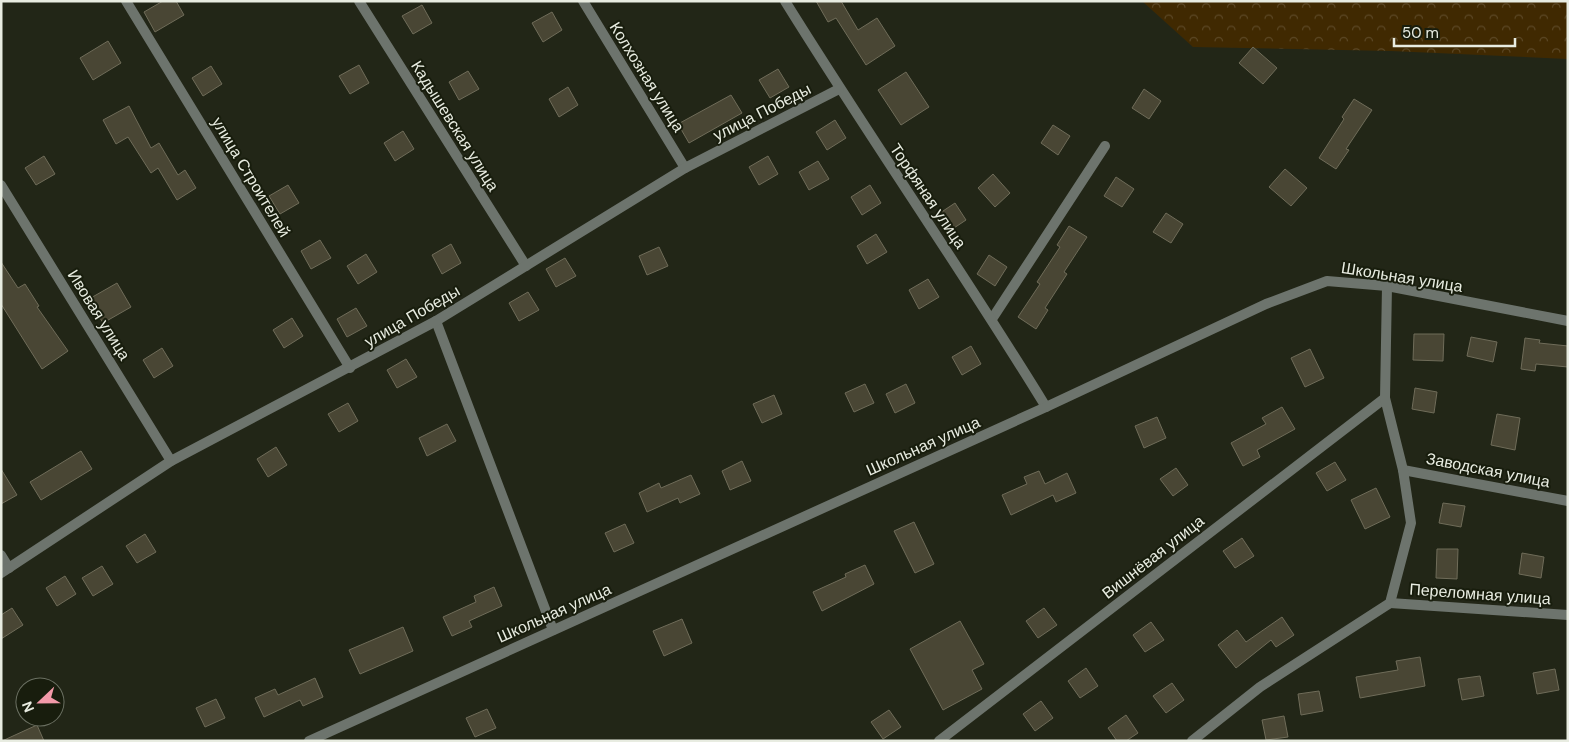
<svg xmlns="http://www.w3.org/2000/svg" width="1569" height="742" font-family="'DM Sans',sans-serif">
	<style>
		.forest { fill: url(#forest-crowns) }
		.building { fill: #494634; stroke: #6f6c59 }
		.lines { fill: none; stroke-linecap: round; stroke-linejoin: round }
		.lane { stroke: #6d746d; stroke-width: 10 }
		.street { stroke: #6d746d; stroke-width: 10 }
		.labels { text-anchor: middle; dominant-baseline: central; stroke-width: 4; stroke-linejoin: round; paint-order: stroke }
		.street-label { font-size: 16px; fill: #e8ece1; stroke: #181d0d }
	</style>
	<defs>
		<pattern id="forest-crowns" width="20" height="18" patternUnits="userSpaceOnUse" patternTransform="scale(1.25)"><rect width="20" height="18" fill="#402901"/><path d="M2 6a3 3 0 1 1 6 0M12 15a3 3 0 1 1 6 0" fill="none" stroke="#5c4826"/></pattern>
	</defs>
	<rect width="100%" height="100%" fill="#222617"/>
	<!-- forest -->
	<path class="forest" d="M 1142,1 L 1568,1 L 1568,59 L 1391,51 L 1193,47 Z"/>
	<!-- building -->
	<g class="building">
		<path d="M 163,1 L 176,1 L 184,15 L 155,32 L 144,12 Z"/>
		<path d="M 816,1 L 841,1 L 858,30 L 877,18 L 895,46 L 866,65 L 836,18 L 828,22 Z"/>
		<path d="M 422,5 L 432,23 L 413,34 L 402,16 Z"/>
		<path d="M 552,12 L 562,30 L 543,42 L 532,23 Z"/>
		<path d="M 108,41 L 121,63 L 93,80 L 80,58 Z"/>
		<path d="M 1253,47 L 1277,68 L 1263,84 L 1239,63 Z"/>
		<path d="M 359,65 L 369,83 L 350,94 L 339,76 Z"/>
		<path d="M 211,66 L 222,84 L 203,96 L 192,78 Z"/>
		<path d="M 778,69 L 789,87 L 770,98 L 759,80 Z"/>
		<path d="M 468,71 L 479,89 L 459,100 L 449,82 Z"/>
		<path d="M 906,72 L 929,107 L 901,125 L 878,90 Z"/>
		<path d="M 568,87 L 578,105 L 559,117 L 549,99 Z"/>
		<path d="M 1144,89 L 1161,101 L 1149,119 L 1132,108 Z"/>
		<path d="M 731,95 L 742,113 L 689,143 L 678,124 Z"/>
		<path d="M 1354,99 L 1372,110 L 1346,149 L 1349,150 L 1336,169 L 1319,158 L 1344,119 L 1342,117 Z"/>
		<path d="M 129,106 L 151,148 L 159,143 L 178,175 L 185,170 L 196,188 L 177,200 L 158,168 L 151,173 L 128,137 L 116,144 L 103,120 Z"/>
		<path d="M 835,120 L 846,138 L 827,150 L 816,132 Z"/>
		<path d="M 1053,125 L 1070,136 L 1058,155 L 1041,143 Z"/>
		<path d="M 403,131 L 414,149 L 395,161 L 384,143 Z"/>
		<path d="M 44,156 L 55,174 L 36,185 L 25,168 Z"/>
		<path d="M 768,156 L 778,174 L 759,185 L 749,167 Z"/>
		<path d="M 818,161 L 829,179 L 809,190 L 799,172 Z"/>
		<path d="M 1285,169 L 1307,188 L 1291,206 L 1269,187 Z"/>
		<path d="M 993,174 L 1010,193 L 995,207 L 978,188 Z"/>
		<path d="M 1116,177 L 1134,189 L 1122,207 L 1104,196 Z"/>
		<path d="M 288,185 L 299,203 L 280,214 L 269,196 Z"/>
		<path d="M 870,185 L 881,203 L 862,215 L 851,197 Z"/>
		<path d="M 955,203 L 966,220 L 948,232 L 937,215 Z"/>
		<path d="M 1166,213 L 1183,224 L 1171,243 L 1153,232 Z"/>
		<path d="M 1069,226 L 1087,237 L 1064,272 L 1067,274 L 1045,308 L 1048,310 L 1036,329 L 1018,317 L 1040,284 L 1037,282 L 1060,247 L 1057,245 Z"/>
		<path d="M 876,234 L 887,252 L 867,264 L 857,246 Z"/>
		<path d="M 320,240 L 331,258 L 311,269 L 301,251 Z"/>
		<path d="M 451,244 L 461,263 L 442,274 L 432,255 Z"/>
		<path d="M 659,247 L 668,266 L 647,275 L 639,256 Z"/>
		<path d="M 366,254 L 377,272 L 358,284 L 347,266 Z"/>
		<path d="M 989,255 L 1007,267 L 995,286 L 977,274 Z"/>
		<path d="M 565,258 L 576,276 L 556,287 L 546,269 Z"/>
		<path d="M 1,262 L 18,288 L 25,284 L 39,306 L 37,307 L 68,351 L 42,369 L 1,304 Z"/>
		<path d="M 928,279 L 939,297 L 919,309 L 909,290 Z"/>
		<path d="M 117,283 L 131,307 L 103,323 L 89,299 Z"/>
		<path d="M 528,292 L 539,310 L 519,321 L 509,303 Z"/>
		<path d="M 356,308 L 367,326 L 347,337 L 337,319 Z"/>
		<path d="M 292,318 L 303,336 L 284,348 L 273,330 Z"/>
		<path d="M 1414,334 L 1444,334 L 1443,361 L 1413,360 Z"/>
		<path d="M 1471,337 L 1497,342 L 1493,362 L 1467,356 Z"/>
		<path d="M 1525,338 L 1540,340 L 1539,343 L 1568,346 L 1568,367 L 1536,364 L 1535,371 L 1521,369 Z"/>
		<path d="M 971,346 L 981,364 L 962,375 L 952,357 Z"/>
		<path d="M 162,348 L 173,366 L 154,378 L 143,360 Z"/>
		<path d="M 1310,349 L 1324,378 L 1305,387 L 1291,358 Z"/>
		<path d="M 406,359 L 417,377 L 397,388 L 387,370 Z"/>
		<path d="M 865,384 L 874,403 L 854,412 L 845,393 Z"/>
		<path d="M 906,384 L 915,403 L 895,413 L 886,394 Z"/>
		<path d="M 1415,388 L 1437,392 L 1434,413 L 1412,409 Z"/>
		<path d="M 774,395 L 782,414 L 762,423 L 753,404 Z"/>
		<path d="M 348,403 L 358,421 L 339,432 L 328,414 Z"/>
		<path d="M 1282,407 L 1295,429 L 1257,450 L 1260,457 L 1243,466 L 1231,443 L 1266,424 L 1262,418 Z"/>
		<path d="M 1497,414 L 1520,418 L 1515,450 L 1491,445 Z"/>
		<path d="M 1157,417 L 1166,438 L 1144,448 L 1135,426 Z"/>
		<path d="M 447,424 L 456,441 L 427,456 L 419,438 Z"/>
		<path d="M 276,447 L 287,465 L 268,477 L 257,459 Z"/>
		<path d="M 81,451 L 92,469 L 41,500 L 30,482 Z"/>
		<path d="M 742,461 L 751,481 L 730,490 L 722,471 Z"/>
		<path d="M 1335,462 L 1346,480 L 1327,491 L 1316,473 Z"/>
		<path d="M 1176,468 L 1188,485 L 1173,496 L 1160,479 Z"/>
		<path d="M 1,469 L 17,495 L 1,504 Z"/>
		<path d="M 1039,471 L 1045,484 L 1067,473 L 1076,493 L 1056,502 L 1053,495 L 1011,515 L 1002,495 L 1027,484 L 1024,477 Z"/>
		<path d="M 691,475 L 700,494 L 680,503 L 678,498 L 647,512 L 639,493 L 659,483 L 661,488 Z"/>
		<path d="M 1376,488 L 1390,517 L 1365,529 L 1351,500 Z"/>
		<path d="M 1443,503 L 1465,506 L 1461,527 L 1439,523 Z"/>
		<path d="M 914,522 L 934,564 L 915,573 L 894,531 Z"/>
		<path d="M 625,524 L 634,543 L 614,552 L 605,533 Z"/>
		<path d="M 145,534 L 156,552 L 137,563 L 126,546 Z"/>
		<path d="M 1242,538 L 1254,556 L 1235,568 L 1223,551 Z"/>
		<path d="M 1437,549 L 1458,549 L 1457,579 L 1436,578 Z"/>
		<path d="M 1522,553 L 1544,557 L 1541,578 L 1519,574 Z"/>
		<path d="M 865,565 L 874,584 L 822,611 L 813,592 L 846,577 L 845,574 Z"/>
		<path d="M 102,566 L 113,584 L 93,596 L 82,578 Z"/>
		<path d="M 65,576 L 76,594 L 57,606 L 46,588 Z"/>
		<path d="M 494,587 L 502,606 L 469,621 L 472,627 L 452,636 L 443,617 L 476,602 L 474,596 Z"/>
		<path d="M 12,608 L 23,625 L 1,639 L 1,615 Z"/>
		<path d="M 1044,608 L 1057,625 L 1038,638 L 1026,621 Z"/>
		<path d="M 1282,617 L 1294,635 L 1276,647 L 1271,640 L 1236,668 L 1218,645 L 1237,630 L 1246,642 Z"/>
		<path d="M 682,619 L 692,643 L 664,656 L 653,631 Z"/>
		<path d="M 960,621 L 984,664 L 972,670 L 982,689 L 943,710 L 910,649 Z"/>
		<path d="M 1151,622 L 1164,640 L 1145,652 L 1133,635 Z"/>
		<path d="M 403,627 L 413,651 L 360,674 L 349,650 Z"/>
		<path d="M 1420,657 L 1425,686 L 1360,698 L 1356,677 L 1398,670 L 1396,661 Z"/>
		<path d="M 1086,668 L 1098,686 L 1080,698 L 1068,681 Z"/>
		<path d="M 1555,669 L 1559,690 L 1537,694 L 1533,673 Z"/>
		<path d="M 1480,676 L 1484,696 L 1462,700 L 1458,679 Z"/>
		<path d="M 315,678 L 323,697 L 303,706 L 300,700 L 264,717 L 255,698 L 275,689 L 278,695 Z"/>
		<path d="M 1172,683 L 1184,700 L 1166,713 L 1153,696 Z"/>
		<path d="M 1319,691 L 1323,711 L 1301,715 L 1298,694 Z"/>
		<path d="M 216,699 L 225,718 L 205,727 L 196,708 Z"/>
		<path d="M 1041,701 L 1053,718 L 1035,731 L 1023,714 Z"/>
		<path d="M 487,709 L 496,728 L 475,737 L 466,718 Z"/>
		<path d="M 889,710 L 901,727 L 883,739 L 871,722 Z"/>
		<path d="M 1126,715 L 1138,733 L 1126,741 L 1117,741 L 1108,728 Z"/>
		<path d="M 1284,716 L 1288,737 L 1266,740 L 1262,720 Z"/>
		<path d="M 37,725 L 44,741 L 2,741 Z"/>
	</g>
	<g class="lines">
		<!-- lane -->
		<g class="lane">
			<path d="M 992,319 L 1105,146"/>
			<path d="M 436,321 L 553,630"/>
		</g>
		<!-- street -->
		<g class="street">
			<path d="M 126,1 L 350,368"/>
			<path d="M 359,1 L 526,266"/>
			<path d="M 583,1 L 685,168"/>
			<path d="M 785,1 C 870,138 962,270 1046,407"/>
			<path d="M 1,185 L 171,461"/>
			<path d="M 1403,470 L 1568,501"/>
			<path d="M 1,555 L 9,568"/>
			<path d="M 1,573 L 171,461 L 436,321 L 685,168 L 839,89"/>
			<path d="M 1390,603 L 1568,615"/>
			<path d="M 309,741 L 1046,407 L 1266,304 L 1327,281 L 1387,286 L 1568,321"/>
			<path d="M 939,741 L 1385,398"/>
			<path d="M 1192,741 L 1260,687 L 1390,603 L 1411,523 L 1403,470 L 1385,398 L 1387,286"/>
		</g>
	</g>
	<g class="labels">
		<!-- street labels -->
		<g class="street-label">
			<text transform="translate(647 77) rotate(58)">Колхозная улица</text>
			<text transform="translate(762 112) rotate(-27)">улица Победы</text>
			<text transform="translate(455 126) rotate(58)">Кадышевская улица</text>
			<text transform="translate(251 177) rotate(59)">улица Строителей</text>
			<text transform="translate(928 196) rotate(56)">Торфяная улица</text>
			<text transform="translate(1402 277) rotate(9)">Школьная улица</text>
			<text transform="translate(99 315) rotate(58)">Ивовая улица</text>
			<text transform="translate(412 316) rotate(-30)">улица Победы</text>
			<text transform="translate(923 446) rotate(-24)">Школьная улица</text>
			<text transform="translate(1488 470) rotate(11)">Заводская улица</text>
			<text transform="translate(1153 557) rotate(-38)">Вишнёвая улица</text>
			<text transform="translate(1480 594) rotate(4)">Переломная улица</text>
			<text transform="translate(554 613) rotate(-24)">Школьная улица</text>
		</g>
	</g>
	<!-- border -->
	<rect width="1569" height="742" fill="none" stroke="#e8ece1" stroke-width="5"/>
	<!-- north arrow -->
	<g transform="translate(40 702) rotate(248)"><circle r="24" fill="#181d0d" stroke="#6b7062"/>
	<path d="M0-4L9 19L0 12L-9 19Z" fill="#f39aa9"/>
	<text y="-8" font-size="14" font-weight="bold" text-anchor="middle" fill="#e8ece1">N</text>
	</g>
	<!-- scale -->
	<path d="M1394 38v8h121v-8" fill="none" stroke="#e8ece1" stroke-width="2.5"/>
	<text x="1402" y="38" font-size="15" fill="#e8ece1" stroke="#181d0d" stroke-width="4" paint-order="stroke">50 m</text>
</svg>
